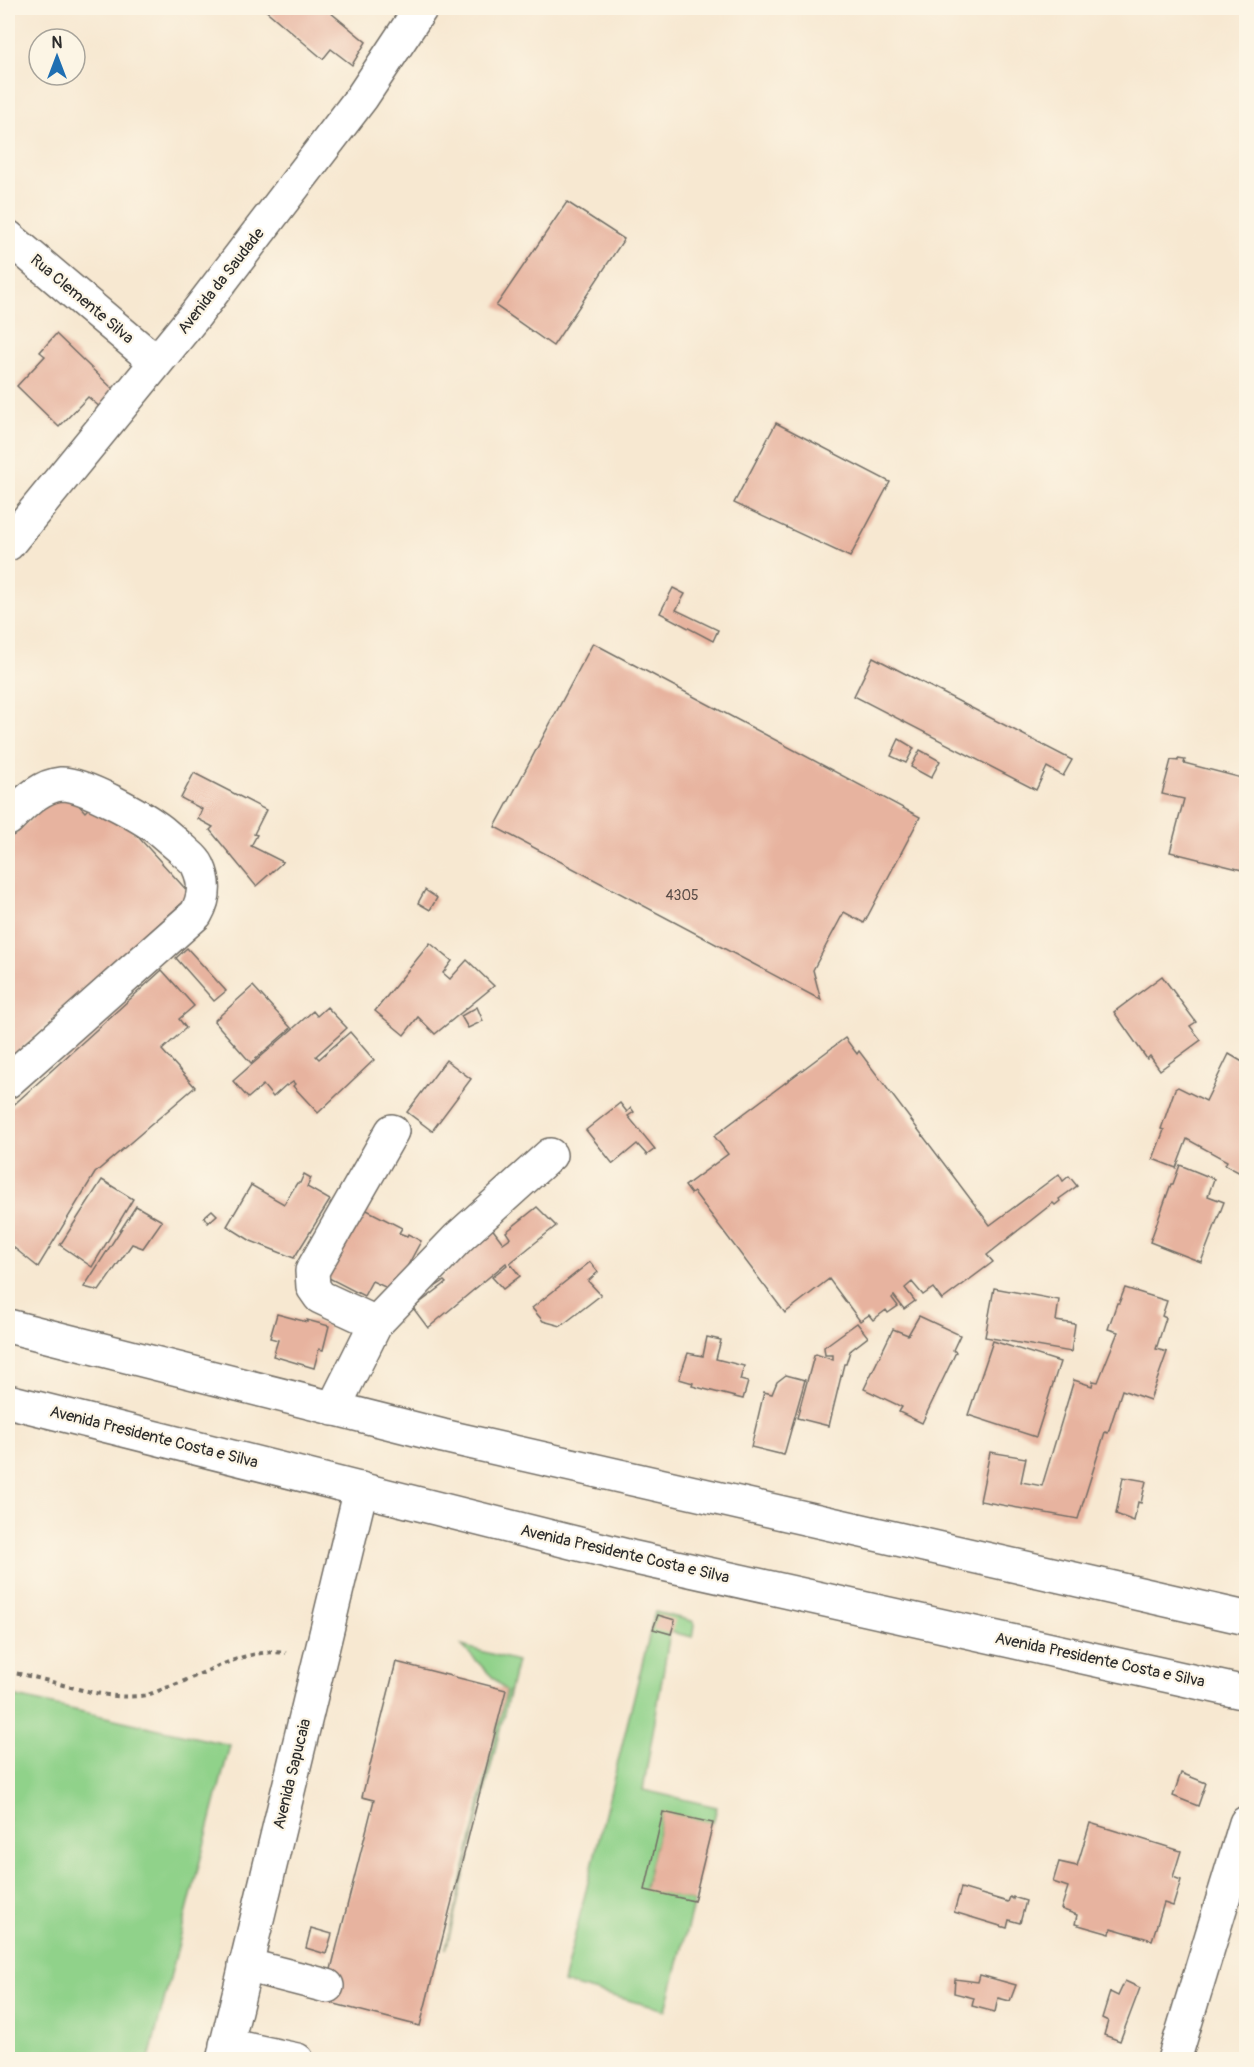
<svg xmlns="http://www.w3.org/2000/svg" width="1254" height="2067" font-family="Pangolin,sans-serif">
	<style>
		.green { fill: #90d28a; stroke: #5e7e5a; stroke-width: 1.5 }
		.building { fill: #e7b39f }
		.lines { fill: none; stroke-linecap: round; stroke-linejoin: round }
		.minor-casing { stroke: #726d65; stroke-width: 36 }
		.major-casing { stroke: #726d65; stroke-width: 36 }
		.path { stroke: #726d65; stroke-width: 4; stroke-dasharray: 4.5 4.5; stroke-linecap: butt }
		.minor { stroke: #fff; stroke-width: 33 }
		.major { stroke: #fff; stroke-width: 33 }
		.labels { text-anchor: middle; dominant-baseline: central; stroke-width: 4.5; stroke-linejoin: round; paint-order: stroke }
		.number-label { font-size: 14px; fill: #5a4d48 }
		.street-label { font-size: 16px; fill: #2b2b2b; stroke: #fcf5e5 }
	</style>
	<rect width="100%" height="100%" fill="#fcf5e5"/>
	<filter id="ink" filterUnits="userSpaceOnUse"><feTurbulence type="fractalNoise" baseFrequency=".0167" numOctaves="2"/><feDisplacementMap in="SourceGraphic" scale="12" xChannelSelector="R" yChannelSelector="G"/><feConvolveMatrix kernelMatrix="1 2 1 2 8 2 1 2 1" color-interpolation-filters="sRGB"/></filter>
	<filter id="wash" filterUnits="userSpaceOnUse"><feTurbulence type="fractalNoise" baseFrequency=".008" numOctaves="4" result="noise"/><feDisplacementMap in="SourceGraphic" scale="24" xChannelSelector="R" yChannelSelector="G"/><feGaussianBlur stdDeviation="1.35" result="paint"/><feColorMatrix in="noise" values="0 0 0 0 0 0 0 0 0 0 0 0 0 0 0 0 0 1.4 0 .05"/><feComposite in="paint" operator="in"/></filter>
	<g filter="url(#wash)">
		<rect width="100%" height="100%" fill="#f7e8d1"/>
		<!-- green -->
		<g class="green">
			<path d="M 655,1612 L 692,1621 L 695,1625 L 693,1637 L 670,1632 L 643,1790 L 717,1807 L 713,1823 L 663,1813 L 645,1889 L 694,1901 L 666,2010 L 563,1983 Z"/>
			<path d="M 462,1646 L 517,1661 L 446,1949 L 506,1691 Z"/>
			<path d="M 8,1695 L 230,1745 L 149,2059 L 8,2059 Z"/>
		</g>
		<g id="blocks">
			<!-- building -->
			<g class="building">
				<path d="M 263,8 L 325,8 L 366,42 L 352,65 L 331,49 L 323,59 Z"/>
				<path d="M 567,202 L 624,239 L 553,346 L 496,306 Z"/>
				<path d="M 56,334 L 115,391 L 101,408 L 88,397 L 59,427 L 17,386 L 45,356 L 40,352 Z"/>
				<path d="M 776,423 L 890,482 L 850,557 L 734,503 Z"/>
				<path d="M 673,588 L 685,594 L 676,610 L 718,630 L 713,641 L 660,613 Z"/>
				<path d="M 593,643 L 920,817 L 864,923 L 844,912 L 813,970 L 821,1000 L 495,827 Z"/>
				<path d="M 873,657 L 1072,760 L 1063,776 L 1047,767 L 1036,790 L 854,696 Z"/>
				<path d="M 899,739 L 914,748 L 906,763 L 891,756 Z"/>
				<path d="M 920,750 L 940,761 L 931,778 L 911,767 Z"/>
				<path d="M 1178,759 L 1185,760 L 1184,763 L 1246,779 L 1246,871 L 1170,852 L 1184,799 L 1162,794 L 1171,760 L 1178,761 Z"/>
				<path d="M 194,773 L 266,810 L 254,834 L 257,835 L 251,846 L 283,862 L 256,886 L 210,830 L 213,827 L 198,819 L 202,809 L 181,798 Z"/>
				<path d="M 64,789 L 85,812 L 93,804 L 121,818 L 191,895 L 8,1060 L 8,840 Z"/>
				<path d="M 425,890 L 437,898 L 430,910 L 418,903 Z"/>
				<path d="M 430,943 L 452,961 L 443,973 L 450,979 L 467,960 L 494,986 L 435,1034 L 418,1017 L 404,1035 L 375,1011 Z"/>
				<path d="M 187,948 L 226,991 L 214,1001 L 176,958 Z"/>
				<path d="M 162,970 L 194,1006 L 179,1019 L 186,1028 L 162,1050 L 195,1087 L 95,1173 L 38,1267 L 8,1243 L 8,1110 Z"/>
				<path d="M 1162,976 L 1196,1022 L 1190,1026 L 1201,1040 L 1160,1070 L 1150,1056 L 1147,1059 L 1114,1012 Z"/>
				<path d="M 253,986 L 291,1028 L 251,1063 L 214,1021 Z"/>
				<path d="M 327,1007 L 347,1028 L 316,1056 L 319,1059 L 350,1032 L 374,1060 L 318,1113 L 293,1086 L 295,1084 L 293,1082 L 287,1086 L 286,1085 L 273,1097 L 263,1085 L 248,1098 L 233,1081 L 313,1011 L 317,1016 Z"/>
				<path d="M 477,1007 L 483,1021 L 468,1028 L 461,1016 Z"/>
				<path d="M 845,1038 L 857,1054 L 859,1051 L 990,1225 L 1059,1174 L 1063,1181 L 1069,1176 L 1077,1186 L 1059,1199 L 1060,1201 L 1055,1205 L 1053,1203 L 987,1255 L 993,1262 L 942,1300 L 933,1288 L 923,1295 L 912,1282 L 905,1288 L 915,1301 L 904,1309 L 894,1296 L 892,1298 L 898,1306 L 888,1313 L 886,1310 L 873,1320 L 869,1315 L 860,1321 L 829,1279 L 785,1313 L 694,1192 L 691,1194 L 685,1186 L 728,1154 L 714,1136 Z"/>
				<path d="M 1229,1054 L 1246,1064 L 1246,1176 L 1225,1165 L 1227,1161 L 1187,1139 L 1176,1168 L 1153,1159 L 1164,1130 L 1161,1129 L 1175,1089 L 1178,1087 L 1206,1101 Z"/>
				<path d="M 446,1060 L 471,1079 L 432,1131 L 407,1112 Z"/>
				<path d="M 620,1103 L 627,1112 L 631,1108 L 634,1112 L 628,1116 L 655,1149 L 647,1155 L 637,1144 L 613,1164 L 586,1130 Z"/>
				<path d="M 1180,1165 L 1214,1179 L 1208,1196 L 1224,1202 L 1201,1262 L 1150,1242 L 1171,1184 L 1173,1184 Z"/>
				<path d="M 304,1174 L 311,1178 L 307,1187 L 330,1200 L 294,1258 L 251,1241 L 227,1226 L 251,1185 L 284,1204 L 297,1183 L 300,1183 Z"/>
				<path d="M 102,1180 L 133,1199 L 92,1267 L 60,1245 Z"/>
				<path d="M 136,1206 L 162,1221 L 143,1248 L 132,1244 L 99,1291 L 84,1287 Z"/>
				<path d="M 359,1206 L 402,1228 L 399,1233 L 407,1236 L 408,1234 L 421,1241 L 401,1278 L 396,1292 L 372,1281 L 364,1296 L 323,1275 Z"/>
				<path d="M 537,1207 L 556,1226 L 510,1263 L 520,1276 L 503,1289 L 492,1277 L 507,1265 L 506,1263 L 428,1328 L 413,1308 L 446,1283 L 444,1281 L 429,1291 L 491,1227 L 503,1243 L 510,1238 L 506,1232 Z"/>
				<path d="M 212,1210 L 217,1215 L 208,1223 L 204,1217 Z"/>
				<path d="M 590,1262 L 598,1272 L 588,1281 L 601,1295 L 561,1326 L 543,1321 L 532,1308 Z"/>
				<path d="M 994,1288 L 1059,1300 L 1056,1321 L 1075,1324 L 1071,1352 L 985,1337 Z"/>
				<path d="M 1125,1288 L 1167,1301 L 1162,1316 L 1166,1318 L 1156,1349 L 1167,1352 L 1150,1400 L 1122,1390 L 1108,1433 L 1105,1432 L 1078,1519 L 980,1501 L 990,1452 L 1026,1458 L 1021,1482 L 1042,1486 L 1074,1380 L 1092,1386 L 1093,1381 L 1098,1382 L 1118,1332 L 1108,1329 L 1117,1303 L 1119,1303 Z"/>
				<path d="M 277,1314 L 307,1322 L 307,1320 L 329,1326 L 323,1350 L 319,1349 L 314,1368 L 273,1356 L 278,1340 L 270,1338 Z"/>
				<path d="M 919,1316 L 960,1335 L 953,1350 L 956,1352 L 922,1423 L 899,1412 L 902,1407 L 864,1389 L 893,1329 L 908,1335 Z"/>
				<path d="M 857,1323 L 868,1337 L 850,1351 L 846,1364 L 844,1364 L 829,1426 L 797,1418 L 814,1356 L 816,1354 L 833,1360 L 833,1355 L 825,1355 L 824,1347 Z"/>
				<path d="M 707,1337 L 721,1340 L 716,1359 L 744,1366 L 740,1380 L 748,1382 L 743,1399 L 692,1386 L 693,1383 L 679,1379 L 688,1353 L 703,1356 Z"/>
				<path d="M 993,1341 L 1060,1362 L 1036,1437 L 968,1415 Z"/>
				<path d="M 786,1375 L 805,1380 L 784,1455 L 751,1447 L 764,1392 L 772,1394 L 777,1382 Z"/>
				<path d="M 1123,1477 L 1146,1481 L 1141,1503 L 1138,1502 L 1134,1521 L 1116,1514 Z"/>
				<path d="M 658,1615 L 675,1620 L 671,1634 L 653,1629 Z"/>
				<path d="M 396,1662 L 506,1690 L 420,2026 L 323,2001 L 374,1800 L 362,1797 Z"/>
				<path d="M 1181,1773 L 1206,1783 L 1198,1806 L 1173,1796 Z"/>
				<path d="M 663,1812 L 713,1823 L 694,1901 L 645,1890 Z"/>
				<path d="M 1090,1823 L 1181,1851 L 1173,1877 L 1181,1880 L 1173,1906 L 1164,1903 L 1152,1940 L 1111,1928 L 1110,1934 L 1075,1924 L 1077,1915 L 1061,1909 L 1068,1887 L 1053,1882 L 1059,1862 L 1077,1866 Z"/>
				<path d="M 961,1888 L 1008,1902 L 1010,1897 L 1013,1899 L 1013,1897 L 1026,1901 L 1020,1923 L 1009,1920 L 1007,1928 L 954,1912 Z"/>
				<path d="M 311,1928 L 332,1934 L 326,1954 L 306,1948 Z"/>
				<path d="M 980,1975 L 1016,1985 L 1010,2001 L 998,1998 L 995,2012 L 972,2006 L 974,1998 L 954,1993 L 955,1979 L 978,1982 Z"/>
				<path d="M 1125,1981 L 1140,1988 L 1120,2041 L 1104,2035 L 1108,2021 L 1102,2018 L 1110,1992 L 1118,1996 Z"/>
			</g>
		</g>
	</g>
	<g filter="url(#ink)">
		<use href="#blocks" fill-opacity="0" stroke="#726d65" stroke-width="1.5"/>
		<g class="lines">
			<!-- minor casing -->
			<g class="minor-casing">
				<g id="minor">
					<path d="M 8,237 L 156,362"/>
					<path d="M 8,544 L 196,314 L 362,97 L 421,8"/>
					<path d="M 8,819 C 23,805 39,786 61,784 C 83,783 143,817 161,831 C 168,837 175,843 182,849 C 187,854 195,859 198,866 C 206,883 205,898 196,914 L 8,1081"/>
					<path d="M 376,1323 L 458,1238 L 550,1155"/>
					<path d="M 333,1409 L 376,1323 L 320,1297 L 313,1287 L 312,1271 L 392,1131"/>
					<path d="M 245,1965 L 327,1986"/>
					<path d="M 226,2045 L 297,2060"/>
					<path d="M 223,2060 L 361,1489"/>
					<path d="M 1174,2060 L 1246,1823"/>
				</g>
			</g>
			<!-- major casing -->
			<g class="major-casing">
				<g id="major">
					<path d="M 8,1326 L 443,1436 L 1246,1618"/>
					<path d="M 8,1401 L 631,1557 L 1246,1693"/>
				</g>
			</g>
			<!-- path -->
			<path class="path" d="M 8,1672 C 52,1678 102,1703 147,1695 C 154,1693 162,1689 169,1687 C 205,1674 247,1647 286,1653"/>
			<!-- minor -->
			<use href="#minor" class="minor"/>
			<!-- major -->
			<use href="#major" class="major"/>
		</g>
	</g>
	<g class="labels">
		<!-- number labels -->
		<g class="number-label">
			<text x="682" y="895">4305</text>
		</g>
		<!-- street labels -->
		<g class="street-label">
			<text transform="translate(221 281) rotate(-52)">Avenida da Saudade</text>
			<text transform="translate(82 299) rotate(40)">Rua Clemente Silva</text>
			<text transform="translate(154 1437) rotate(14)">Avenida Presidente Costa e Silva</text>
			<text transform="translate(625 1554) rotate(13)">Avenida Presidente Costa e Silva</text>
			<text transform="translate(1100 1660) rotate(12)">Avenida Presidente Costa e Silva</text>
			<text transform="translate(292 1774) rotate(-76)">Avenida Sapucaia</text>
		</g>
	</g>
	<!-- margin -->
	<rect width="1254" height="2067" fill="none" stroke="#fcf5e5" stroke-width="30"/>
	<!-- north arrow -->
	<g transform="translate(57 57)"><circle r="28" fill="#fcf5e5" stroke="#a8a49b" stroke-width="1.5"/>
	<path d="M0-4.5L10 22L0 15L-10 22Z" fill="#1f6fb2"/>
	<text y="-9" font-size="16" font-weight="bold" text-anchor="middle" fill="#2b2b2b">N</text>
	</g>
</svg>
